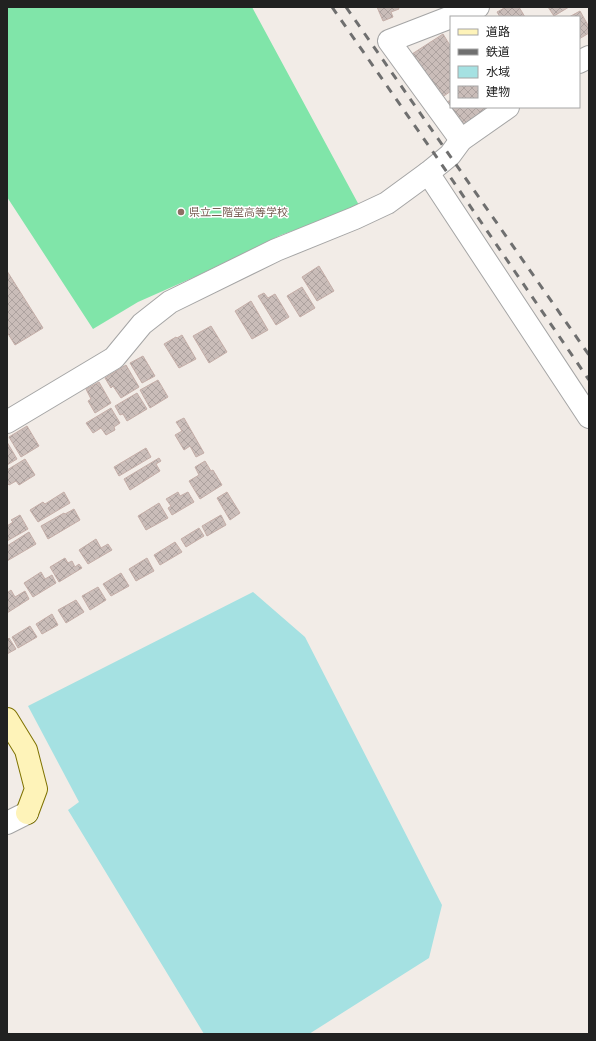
<svg xmlns="http://www.w3.org/2000/svg" width="596" height="1041" font-family="Poppins,'Noto Sans JP',sans-serif">
	<style>
		.pitch { fill: #80e5a9 }
		.water { fill: #a5e1e2 }
		.building { fill: url(#building-cross-hatch); stroke: #c5aea8 }
		.lines { fill: none; stroke-linecap: round; stroke-linejoin: round }
		.street-casing { stroke: #a5a5a5; stroke-width: 24 }
		.secondary-casing { stroke: #7f7200; stroke-width: 24 }
		.street { stroke: #fff; stroke-width: 22 }
		.secondary { stroke: #fef3b9; stroke-width: 22 }
		.rail { stroke: #6f6f6f; stroke-width: 3; stroke-dasharray: 8 8; stroke-linecap: butt }
		.education-dot { fill: #8d6e63; stroke: #fff; stroke-width: 1.5 }
		.labels { text-anchor: middle; dominant-baseline: central; stroke-width: 3; stroke-linejoin: round; paint-order: stroke }
		.education-label { font-size: 11px; fill: #785e54; stroke: #fff; text-anchor: start }
	</style>
	<defs>
		<pattern id="building-cross-hatch" width="8" height="8" patternUnits="userSpaceOnUse"><rect width="8" height="8" fill="#cabdb9"/><path d="M0 0l8 8M0 8l8-8" fill="none" stroke="#ada29f"/></pattern>
	</defs>
	<rect width="100%" height="100%" fill="#f2ece7"/>
	<!-- pitch -->
	<path class="pitch" d="M 7,7 L 252,7 L 360,207 L 281,235 L 199,275 L 138,302 L 93,329 L 7,197 Z"/>
	<!-- water -->
	<path class="water" d="M 253,592 L 305,637 L 442,905 L 429,958 L 309,1034 L 204,1034 L 68,810 L 79,802 L 28,706 Z"/>
	<!-- building -->
	<g class="building">
		<path d="M 377,7 L 398,7 L 399,9 L 391,12 L 393,17 L 383,21 Z"/>
		<path d="M 506,7 L 519,7 L 525,17 L 500,17 L 497,12 Z"/>
		<path d="M 548,7 L 569,7 L 554,16 Z"/>
		<path d="M 580,11 L 589,27 L 589,33 L 579,39 L 579,17 L 569,17 Z"/>
		<path d="M 443,34 L 451,47 L 451,91 L 441,98 L 412,54 Z"/>
		<path d="M 451,100 L 451,107 L 485,107 L 487,111 L 463,127 L 447,102 Z"/>
		<path d="M 319,266 L 334,291 L 317,301 L 302,277 Z"/>
		<path d="M 7,271 L 43,328 L 15,345 L 7,332 Z"/>
		<path d="M 302,287 L 315,308 L 300,317 L 287,296 Z"/>
		<path d="M 264,293 L 268,298 L 275,294 L 289,317 L 276,325 L 258,296 Z"/>
		<path d="M 251,301 L 268,330 L 252,339 L 235,311 Z"/>
		<path d="M 211,326 L 227,352 L 209,363 L 193,336 Z"/>
		<path d="M 182,335 L 196,359 L 179,368 L 164,344 L 176,337 L 177,338 Z"/>
		<path d="M 143,356 L 155,376 L 142,383 L 130,363 Z"/>
		<path d="M 126,365 L 139,387 L 121,398 L 113,386 L 111,388 L 105,378 Z"/>
		<path d="M 158,380 L 168,397 L 150,408 L 140,390 Z"/>
		<path d="M 99,382 L 111,403 L 95,413 L 88,401 L 91,399 L 86,389 Z"/>
		<path d="M 137,393 L 147,409 L 127,421 L 123,414 L 120,415 L 115,406 Z"/>
		<path d="M 111,408 L 120,423 L 114,427 L 115,430 L 106,435 L 101,428 L 93,433 L 86,423 Z"/>
		<path d="M 184,418 L 204,453 L 196,457 L 190,446 L 184,450 L 175,435 L 182,431 L 176,422 Z"/>
		<path d="M 27,426 L 39,446 L 21,457 L 9,437 Z"/>
		<path d="M 7,442 L 17,459 L 7,465 Z"/>
		<path d="M 146,448 L 151,457 L 119,476 L 114,467 Z"/>
		<path d="M 159,458 L 161,461 L 156,464 L 160,471 L 130,490 L 124,479 Z"/>
		<path d="M 25,459 L 35,475 L 19,485 L 16,481 L 9,485 L 7,483 L 7,470 Z"/>
		<path d="M 205,461 L 211,471 L 213,470 L 222,485 L 200,499 L 189,481 L 199,475 L 195,467 Z"/>
		<path d="M 64,492 L 70,503 L 38,522 L 30,510 L 43,502 L 45,504 Z"/>
		<path d="M 178,492 L 180,496 L 188,492 L 194,502 L 172,515 L 168,508 L 171,506 L 166,499 Z"/>
		<path d="M 227,492 L 240,513 L 230,520 L 217,498 Z"/>
		<path d="M 159,503 L 168,518 L 146,530 L 138,516 Z"/>
		<path d="M 74,509 L 80,520 L 48,539 L 41,526 L 64,513 L 65,514 Z"/>
		<path d="M 20,515 L 28,529 L 7,541 L 7,526 L 13,522 L 11,520 Z"/>
		<path d="M 221,515 L 226,525 L 207,536 L 202,526 Z"/>
		<path d="M 199,528 L 204,536 L 186,547 L 181,539 Z"/>
		<path d="M 29,532 L 36,544 L 7,561 L 7,546 Z"/>
		<path d="M 96,539 L 101,548 L 108,544 L 112,550 L 88,564 L 79,550 Z"/>
		<path d="M 175,542 L 182,552 L 160,565 L 154,555 Z"/>
		<path d="M 65,558 L 68,563 L 72,561 L 75,567 L 79,564 L 82,568 L 59,582 L 50,567 Z"/>
		<path d="M 147,558 L 154,571 L 136,581 L 129,569 Z"/>
		<path d="M 41,572 L 45,579 L 52,575 L 56,583 L 33,597 L 24,583 Z"/>
		<path d="M 121,573 L 129,586 L 111,596 L 103,584 Z"/>
		<path d="M 98,587 L 106,600 L 90,610 L 82,596 Z"/>
		<path d="M 11,590 L 15,597 L 25,591 L 29,599 L 7,613 L 7,593 Z"/>
		<path d="M 76,600 L 84,612 L 66,623 L 58,610 Z"/>
		<path d="M 52,614 L 58,625 L 42,634 L 36,624 Z"/>
		<path d="M 30,626 L 37,637 L 18,648 L 12,637 Z"/>
		<path d="M 9,638 L 16,649 L 7,654 L 7,640 Z"/>
	</g>
	<g class="lines">
		<!-- street casing -->
		<g class="street-casing">
			<g id="street">
				<path d="M 451,17 L 389,41 L 461,140"/>
				<path d="M 452,17 L 478,7"/>
				<path d="M 579,62 L 589,57"/>
				<path d="M 428,173 L 589,417"/>
				<path d="M 7,422 L 114,358 L 142,324 L 170,302 L 276,250 L 355,218 L 387,203 L 428,173 L 450,155 L 461,140 L 508,107"/>
				<path d="M 7,823 L 27,813"/>
			</g>
		</g>
		<!-- secondary casing -->
		<g class="secondary-casing">
			<path id="secondary" d="M 7,719 L 26,750 L 36,789 L 27,813"/>
		</g>
		<!-- street -->
		<use href="#street" class="street"/>
		<!-- secondary -->
		<use href="#secondary" class="secondary"/>
		<!-- rail -->
		<g class="rail">
			<path d="M 332,7 L 440,162 L 589,380"/>
			<path d="M 346,7 L 589,355"/>
		</g>
	</g>
	<!-- markers -->
	<circle class="education-dot" cx="181" cy="212" r="4"/>
	<g class="labels">
		<!-- education labels -->
		<g class="education-label">
			<text x="189" y="212">県立二階堂高等学校</text>
		</g>
	</g>
	<!-- border -->
	<rect width="596" height="1041" fill="none" stroke="#212121" stroke-width="16"/>
	<!-- legend -->
	<rect x="450" y="16" width="130" height="92" fill="#ffffff" stroke="#a6a6a6"/>
	<rect x="458" y="29" width="20" height="6" fill="#fef3b9" stroke="#a6a6a6"/>
	<text x="486" y="36" font-size="12" fill="#212121">道路</text>
	<rect x="458" y="49" width="20" height="6" fill="#6f6f6f" stroke="#a6a6a6"/>
	<text x="486" y="56" font-size="12" fill="#212121">鉄道</text>
	<rect x="458" y="66" width="20" height="12" fill="#a5e1e2" stroke="#a6a6a6"/>
	<text x="486" y="76" font-size="12" fill="#212121">水域</text>
	<rect x="458" y="86" width="20" height="12" fill="url(#building-cross-hatch)" stroke="#a6a6a6"/>
	<text x="486" y="96" font-size="12" fill="#212121">建物</text>
</svg>
